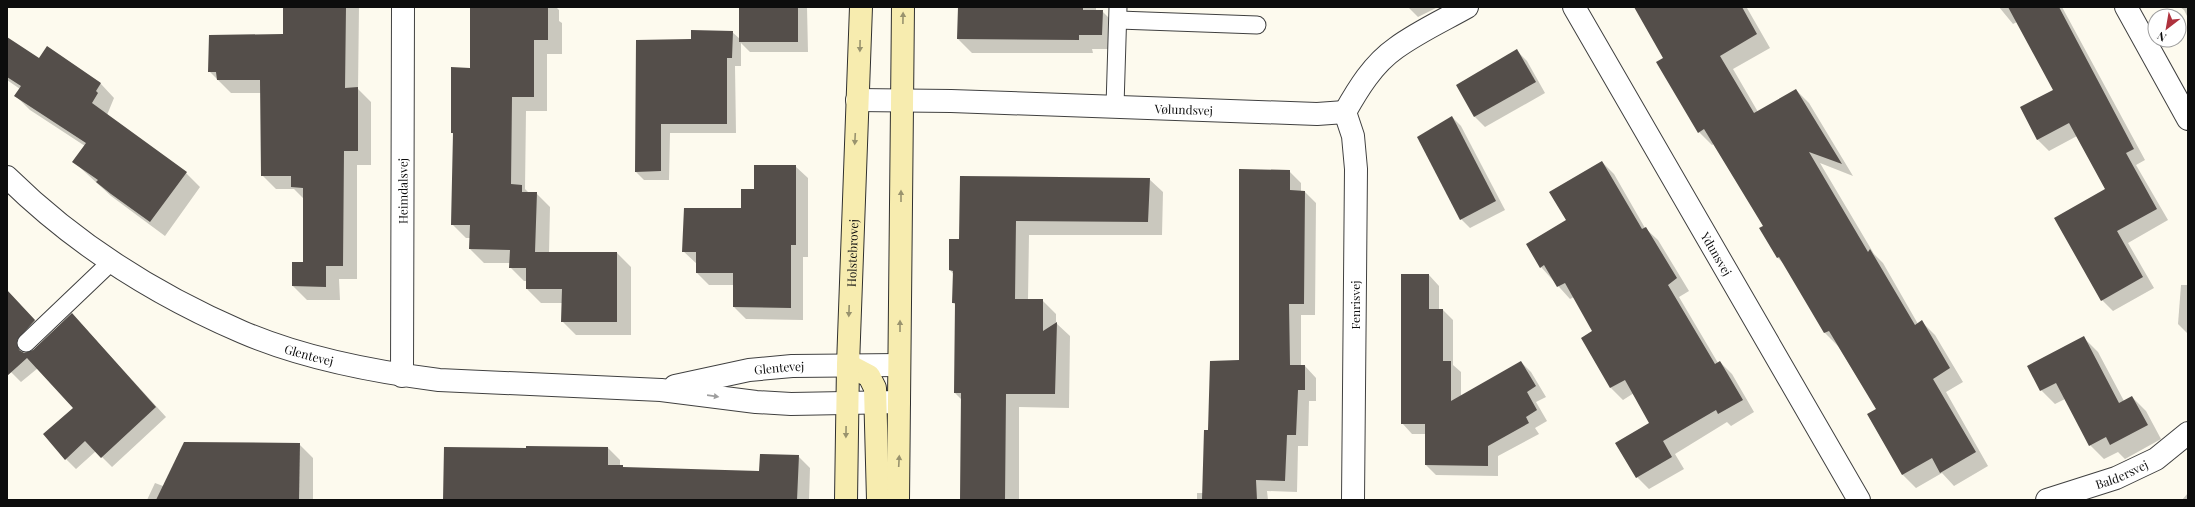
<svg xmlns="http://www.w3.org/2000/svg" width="2195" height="507" font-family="'Playfair Display',serif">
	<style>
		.shadow { fill: #0003 }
		.building { fill: #544e4a }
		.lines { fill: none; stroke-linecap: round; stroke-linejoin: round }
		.service-casing { stroke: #404040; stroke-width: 19 }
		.minor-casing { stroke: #404040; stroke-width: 24 }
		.tertiary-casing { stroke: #404040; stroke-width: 24 }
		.secondary-casing { stroke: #2f2f2f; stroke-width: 24 }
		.service { stroke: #fff; stroke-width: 17 }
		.minor { stroke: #fff; stroke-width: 22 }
		.tertiary { stroke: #fff; stroke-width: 22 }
		.secondary { stroke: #f7ecaf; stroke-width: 22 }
		.oneway { fill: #99936e }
		.oneway2 { fill: #9e9e9e }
		.labels { text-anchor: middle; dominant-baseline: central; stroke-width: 4; stroke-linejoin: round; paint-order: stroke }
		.street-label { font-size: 12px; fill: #0d0d0d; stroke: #fff }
	</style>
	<rect width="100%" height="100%" fill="#fdfaee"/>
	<!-- shadow -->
	<g class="shadow">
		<path d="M 284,7 L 359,7 L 358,89 L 371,102 L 371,165 L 357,165 L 357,279 L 339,279 L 340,300 L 307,300 L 293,286 L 304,263 L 304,199 L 294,189 L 276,189 L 262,175 L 261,93 L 231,93 L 209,71 L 284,35 Z"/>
		<path d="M 471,7 L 556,7 L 559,10 L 559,21 L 562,23 L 562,54 L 547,54 L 547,111 L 526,111 L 525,189 L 529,193 L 536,193 L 550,207 L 549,253 L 617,253 L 631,267 L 631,335 L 576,335 L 562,321 L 563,303 L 541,303 L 527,289 L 527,281 L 524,281 L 510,267 L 511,263 L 484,263 L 470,249 L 471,238 L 466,238 L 452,224 L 454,134 L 452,133 L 471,69 Z"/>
		<path d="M 740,7 L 807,7 L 808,52 L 750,52 L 741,43 L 741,66 L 735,66 L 736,133 L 670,133 L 669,180 L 644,180 L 636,172 L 692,39 L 732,32 L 740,39 Z"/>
		<path d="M 959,7 L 1096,7 L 1096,11 L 1102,11 L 1116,25 L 1116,49 L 1092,49 L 1093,53 L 972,53 L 958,39 Z"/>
		<path d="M 1408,7 L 1438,7 L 1418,17 Z"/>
		<path d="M 1635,7 L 1750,7 L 1747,8 L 1770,48 L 1733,69 L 1758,112 L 1796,90 L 1809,103 L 1853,176 L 1820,163 L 1874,254 L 1883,263 L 1918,324 L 1922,322 L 1935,335 L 1963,382 L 1946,392 L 1988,466 L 1954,486 L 1942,473 L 1916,488 L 1903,475 L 1868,415 L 1877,409 L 1838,346 L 1825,333 L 1785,265 L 1778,258 L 1760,228 L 1764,226 L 1714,144 L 1712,145 L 1699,132 L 1665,58 Z"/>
		<path d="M 1999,7 L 2062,7 L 2145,160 L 2136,165 L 2168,220 L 2128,243 L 2154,288 L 2113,311 L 2102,300 L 2106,190 L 2077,136 L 2049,151 L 2038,140 L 2021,108 L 2054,90 L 2017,22 L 2013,24 Z"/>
		<path d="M 2180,7 L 2188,7 L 2188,18 L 2184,10 Z"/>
		<path d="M 7,47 L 101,84 L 114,98 L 107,115 L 186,173 L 200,187 L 165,236 L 111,196 L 74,162 L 85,146 L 30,110 L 16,96 L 20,89 L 7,80 Z"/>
		<path d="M 1517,51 L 1527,61 L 1545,93 L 1485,127 L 1475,117 L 1457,85 Z"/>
		<path d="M 1452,117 L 1461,126 L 1505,210 L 1470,228 L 1461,219 Z"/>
		<path d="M 1602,162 L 1614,174 L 1645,228 L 1658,240 L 1689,291 L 1679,297 L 1718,363 L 1720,362 L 1732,374 L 1754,412 L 1731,426 L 1727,422 L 1675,454 L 1684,469 L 1649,489 L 1637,477 L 1650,423 L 1634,393 L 1623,400 L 1611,388 L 1582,338 L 1593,331 L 1574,297 L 1570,299 L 1541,267 Z"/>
		<path d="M 795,166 L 808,178 L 808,257 L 803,257 L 803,320 L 746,319 L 734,307 L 734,285 L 709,285 L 697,273 L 697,264 L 683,251 L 742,209 L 755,190 Z"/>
		<path d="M 1289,171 L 1301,183 L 1301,192 L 1305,192 L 1316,203 L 1315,315 L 1301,315 L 1301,366 L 1305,366 L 1316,378 L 1316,401 L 1309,401 L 1308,446 L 1298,446 L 1297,492 L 1267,491 L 1268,500 L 1197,500 L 1197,493 L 1203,493 L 1209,431 L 1240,361 Z"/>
		<path d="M 961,177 L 1149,179 L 1163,192 L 1162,235 L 1029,235 L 1028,300 L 1042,300 L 1056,314 L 1056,323 L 1070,336 L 1069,408 L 1019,407 L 1019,500 L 961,500 L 962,400 L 955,393 L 956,305 L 953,303 L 954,275 L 950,270 L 960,240 Z"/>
		<path d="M 1429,275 L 1439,286 L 1439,310 L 1443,310 L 1453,320 L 1453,365 L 1461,372 L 1461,396 L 1521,362 L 1531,372 L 1546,397 L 1536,402 L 1547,421 L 1535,428 L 1539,434 L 1498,456 L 1498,476 L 1436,475 L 1426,465 L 1426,434 L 1412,434 L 1402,423 Z"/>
		<path d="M 2181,285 L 2188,285 L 2188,334 L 2178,324 Z"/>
		<path d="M 7,291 L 45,331 L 26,350 L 27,353 L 82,325 L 166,417 L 112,467 L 96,451 L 76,469 L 66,459 L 74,408 L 38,368 L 21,382 L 7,368 Z"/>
		<path d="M 2084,338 L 2098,352 L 2124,401 L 2132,397 L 2146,411 L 2161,439 L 2125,459 L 2118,452 L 2104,459 L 2090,445 L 2065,399 L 2055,404 L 2041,390 Z"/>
		<path d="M 299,444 L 313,458 L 313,500 L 147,500 L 155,483 L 163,486 Z"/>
		<path d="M 608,448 L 620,460 L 620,466 L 625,468 L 760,472 L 798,456 L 810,468 L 809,500 L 444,500 L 527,449 Z"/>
		<path d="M 2188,493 L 2188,500 L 2182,500 Z"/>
	</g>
	<!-- building -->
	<g class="building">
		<path d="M 283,7 L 346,7 L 345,88 L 358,87 L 358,151 L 344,151 L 343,266 L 326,266 L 326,287 L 292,286 L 292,262 L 303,262 L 303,188 L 291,187 L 291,176 L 261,176 L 260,80 L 217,80 L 216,72 L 208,72 L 209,35 L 283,34 Z"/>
		<path d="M 470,7 L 548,8 L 548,40 L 534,40 L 534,97 L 512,97 L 511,184 L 522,185 L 522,192 L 537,192 L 535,252 L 617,252 L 617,322 L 561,322 L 562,289 L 526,289 L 526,268 L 509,268 L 510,250 L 469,249 L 470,225 L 451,225 L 453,133 L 451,133 L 451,67 L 470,68 Z"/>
		<rect x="739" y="7" width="59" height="35"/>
		<path d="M 958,7 L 1083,7 L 1083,10 L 1103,10 L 1102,35 L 1079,35 L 1079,40 L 957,39 Z"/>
		<path d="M 1634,7 L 1742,7 L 1757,34 L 1720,56 L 1754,113 L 1796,89 L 1842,164 L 1809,152 L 1868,252 L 1870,249 L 1915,325 L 1922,320 L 1950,368 L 1933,379 L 1976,452 L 1940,473 L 1932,458 L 1902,475 L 1867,414 L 1876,409 L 1829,331 L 1824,333 L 1779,257 L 1777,258 L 1759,228 L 1763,226 L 1704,129 L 1698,133 L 1656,62 L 1663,58 Z"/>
		<path d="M 2008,7 L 2059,7 L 2134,149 L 2126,153 L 2157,209 L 2117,231 L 2143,277 L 2101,301 L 2054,218 L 2105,189 L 2069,123 L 2037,140 L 2020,107 L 2053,90 Z"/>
		<path d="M 691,30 L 733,31 L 732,58 L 727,58 L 727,124 L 661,124 L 661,171 L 635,172 L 636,40 L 691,39 Z"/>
		<path d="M 7,37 L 39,58 L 47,46 L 101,83 L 96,91 L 98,93 L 92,103 L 187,172 L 150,222 L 111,194 L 96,182 L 98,180 L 72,162 L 86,143 L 14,96 L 21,86 L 7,77 Z"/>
		<path d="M 1517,49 L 1536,82 L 1474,117 L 1456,85 Z"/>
		<path d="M 1452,116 L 1496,201 L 1460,220 L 1417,137 Z"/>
		<path d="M 1602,161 L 1642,229 L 1646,227 L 1677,278 L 1668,285 L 1715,364 L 1720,361 L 1743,400 L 1718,414 L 1716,410 L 1663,441 L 1672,457 L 1636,478 L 1615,443 L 1649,423 L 1625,380 L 1610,388 L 1581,338 L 1592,331 L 1565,283 L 1557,287 L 1544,265 L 1540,268 L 1526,244 L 1566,220 L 1549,192 Z"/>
		<path d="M 754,165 L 796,165 L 796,245 L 791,245 L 791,308 L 733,307 L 733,273 L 696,273 L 696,252 L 682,252 L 684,208 L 741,208 L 741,189 L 754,189 Z"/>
		<path d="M 1239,169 L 1290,170 L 1290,190 L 1305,191 L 1304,304 L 1289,304 L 1290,365 L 1305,365 L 1305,390 L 1298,390 L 1296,435 L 1287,435 L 1285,481 L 1256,480 L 1257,500 L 1202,500 L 1204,430 L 1208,430 L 1210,361 L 1239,360 Z"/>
		<path d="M 960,176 L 1150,178 L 1148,222 L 1016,221 L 1015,299 L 1043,299 L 1043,331 L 1057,322 L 1055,394 L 1006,394 L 1005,500 L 960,500 L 961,393 L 954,393 L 955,303 L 952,303 L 953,271 L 949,270 L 949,239 L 959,239 Z"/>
		<path d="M 1401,274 L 1429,274 L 1429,309 L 1443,309 L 1443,361 L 1451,361 L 1451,401 L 1521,361 L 1536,386 L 1527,392 L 1537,410 L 1526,417 L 1529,423 L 1488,446 L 1488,466 L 1425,465 L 1425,424 L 1401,424 Z"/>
		<path d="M 7,290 L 35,320 L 17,340 L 19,350 L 24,353 L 33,350 L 72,313 L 156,407 L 101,458 L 85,441 L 65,460 L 43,434 L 73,408 L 27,358 L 7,376 Z"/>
		<path d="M 2084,336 L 2119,403 L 2132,396 L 2148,425 L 2110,445 L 2106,437 L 2089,446 L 2056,383 L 2040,391 L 2027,366 Z"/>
		<path d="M 184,442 L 300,443 L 299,500 L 156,500 Z"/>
		<path d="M 526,446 L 608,447 L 608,465 L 623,465 L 623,467 L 759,471 L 760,454 L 799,455 L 797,500 L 443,500 L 444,447 L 526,448 Z"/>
	</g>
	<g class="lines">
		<!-- service casing -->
		<g class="service-casing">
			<g id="service">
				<path d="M 1119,20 L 1257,25"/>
				<path d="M 1115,106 L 1118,7"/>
				<path d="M 26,343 L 112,261"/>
			</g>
		</g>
		<!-- minor casing -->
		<g class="minor-casing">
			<g id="minor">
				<path id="s1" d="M 1574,7 L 1859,500"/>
				<path d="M 2126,7 L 2188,119"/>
				<path id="s2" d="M 857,100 L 951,101 L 1317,114 L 1345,112"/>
				<path d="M 1345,112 L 1353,136 L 1356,169 L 1353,500"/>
				<path d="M 1345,112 C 1358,89 1373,64 1396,48 C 1418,32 1444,20 1467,7"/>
				<path id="s3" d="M 402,376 L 403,7"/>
				<path id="s4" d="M 2047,500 L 2116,478 L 2156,459 L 2188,433"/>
			</g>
		</g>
		<!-- tertiary casing -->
		<g class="tertiary-casing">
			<g id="tertiary">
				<path id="s5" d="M 7,177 C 74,243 156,295 242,332 C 300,357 375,372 439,380 L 661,390 L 756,402 L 791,404 L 899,402"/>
				<path id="s6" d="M 675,386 L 749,370 L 792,366 L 899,365"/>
			</g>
		</g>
		<!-- secondary casing -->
		<g class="secondary-casing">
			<g id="secondary">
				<path d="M 848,365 L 869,376 L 875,388 L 878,500"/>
				<path id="s7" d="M 846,500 L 848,365 L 861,7"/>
				<path d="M 898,500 L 903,7"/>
			</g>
		</g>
		<!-- service -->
		<use href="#service" class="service"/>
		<!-- minor -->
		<use href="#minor" class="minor"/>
		<!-- tertiary -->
		<use href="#tertiary" class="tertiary"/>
		<!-- secondary -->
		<use href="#secondary" class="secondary"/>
	</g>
	<!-- one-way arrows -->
	<defs><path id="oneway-solid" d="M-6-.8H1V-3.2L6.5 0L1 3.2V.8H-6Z"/></defs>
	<g class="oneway">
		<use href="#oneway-solid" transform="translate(903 18) rotate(-89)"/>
		<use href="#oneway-solid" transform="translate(860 46) rotate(91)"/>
		<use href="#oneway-solid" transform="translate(855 139) rotate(93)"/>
		<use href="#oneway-solid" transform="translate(901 196) rotate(-90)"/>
		<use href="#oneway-solid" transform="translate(849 311) rotate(92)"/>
		<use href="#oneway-solid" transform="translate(900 326) rotate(-90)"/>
		<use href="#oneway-solid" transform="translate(846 432) rotate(91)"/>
		<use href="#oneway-solid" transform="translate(899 461) rotate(-87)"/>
	</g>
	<use class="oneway2" href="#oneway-solid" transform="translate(713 396) rotate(8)"/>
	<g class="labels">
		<!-- street labels -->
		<g class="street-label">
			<text stroke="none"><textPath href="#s2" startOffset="327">Vølundsvej</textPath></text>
			<text stroke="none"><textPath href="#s3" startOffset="185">Heimdalsvej</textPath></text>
			<text stroke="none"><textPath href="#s7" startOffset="247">Holstebrovej</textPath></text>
			<text stroke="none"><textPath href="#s1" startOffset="285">Ydunsvej</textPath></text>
			<text transform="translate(1355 305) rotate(-90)">Fenrisvej</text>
			<text stroke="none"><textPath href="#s5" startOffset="354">Glentevej</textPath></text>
			<text stroke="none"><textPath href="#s6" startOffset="106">Glentevej</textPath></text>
			<text stroke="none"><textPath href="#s4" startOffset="79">Baldersvej</textPath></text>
		</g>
	</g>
	<!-- border -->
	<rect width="2195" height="507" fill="none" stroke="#0d0d0d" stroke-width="16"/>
	<!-- north arrow -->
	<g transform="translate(2167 28) rotate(211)"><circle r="19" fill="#ffffff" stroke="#9e9e9e"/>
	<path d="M0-3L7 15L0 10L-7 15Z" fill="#af323d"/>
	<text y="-6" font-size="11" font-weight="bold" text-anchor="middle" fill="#0d0d0d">N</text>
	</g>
</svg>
